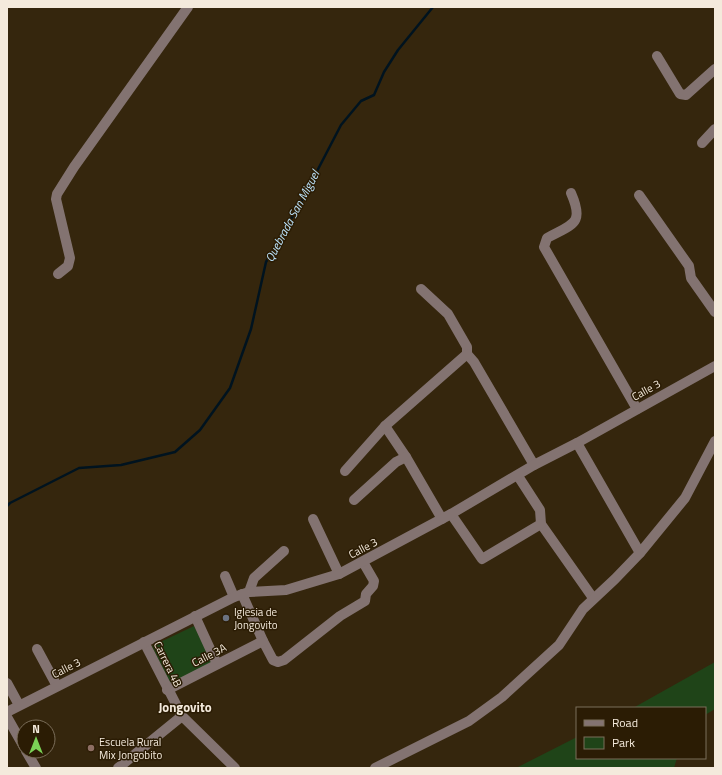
<svg xmlns="http://www.w3.org/2000/svg" width="722" height="775" font-family="'Titillium Web',sans-serif">
	<style>
		.green { fill: #1f4418 }
		.lines { fill: none; stroke-linecap: round; stroke-linejoin: round }
		.stream { stroke: #00131f; stroke-width: 2.5 }
		.minor { stroke: #837371; stroke-width: 10 }
		.worship-dot { fill: #6b7280; stroke: #2b1c04; stroke-width: 1.5 }
		.education-dot { fill: #8d6e63; stroke: #2b1c04; stroke-width: 1.5 }
		.labels { text-anchor: middle; dominant-baseline: central; stroke-width: 3; stroke-linejoin: round; paint-order: stroke }
		.street-label { font-size: 11px; fill: #f4eadc; stroke: #2b1c04 }
		.poi-label { font-size: 11px; fill: #f4eadc; stroke: #2b1c04; text-anchor: start }
		.water-label { font-size: 12px; font-style: italic; fill: #bce3fb; stroke: #2b1c04 }
		.quarter-label { font-size: 13px; font-weight: bold; fill: #f4eadc; stroke: #2b1c04 }
	</style>
	<rect width="100%" height="100%" fill="#35260d"/>
	<!-- green -->
	<g class="green">
		<path d="M 194,626 L 213,663 L 170,683 L 152,646 Z"/>
		<path d="M 715,662 L 715,709 L 705,715 L 705,708 L 633,708 Z"/>
		<path d="M 577,737 L 577,758 L 677,758 L 674,768 L 516,768 Z"/>
	</g>
	<g class="lines">
		<!-- stream -->
		<path class="stream" d="M 7,506 L 10,503 L 79,468 L 121,465 L 175,452 L 200,430 L 230,388 L 251,329 L 266,262 L 302,200 L 341,125 L 361,101 L 374,95 L 384,72 L 398,50 L 433,7"/>
		<!-- minor -->
		<g class="minor">
			<path d="M 657,56 L 680,94 L 686,95 L 715,69"/>
			<path d="M 702,143 L 715,129"/>
			<path d="M 571,193 C 585,225 572,224 547,238 L 544,247 L 637,409"/>
			<path d="M 639,195 L 689,266 L 691,278 L 715,312"/>
			<path d="M 58,274 L 68,266 L 70,258 L 56,199 L 57,194 L 74,167 L 188,7"/>
			<path d="M 421,289 L 448,314 L 467,347 L 467,354 L 474,362 L 534,465"/>
			<path d="M 385,426 L 406,457 L 442,519"/>
			<path d="M 577,443 L 640,553"/>
			<path d="M 345,471 L 385,426 L 467,354"/>
			<path d="M 518,476 L 540,510 L 541,524 L 593,598"/>
			<path d="M 354,500 L 396,462 L 406,457"/>
			<path d="M 451,514 L 482,559 L 541,524"/>
			<path d="M 313,519 L 339,574"/>
			<path d="M 225,576 L 234,597"/>
			<path d="M 249,592 L 254,578 L 284,551"/>
			<path d="M 242,594 L 263,641 L 273,660 L 278,662 L 284,660 L 340,616 L 365,601 L 366,594 L 373,586 L 374,581 L 363,562"/>
			<path d="M 195,616 L 217,664"/>
			<path d="M 144,642 L 182,716 L 235,768"/>
			<path d="M 37,649 L 57,686"/>
			<path d="M 7,683 L 19,705"/>
			<path d="M 167,690 L 263,641"/>
			<path d="M 7,712 L 234,597 L 249,592 L 286,590 L 339,574 L 451,514 L 534,465 L 577,443 L 715,366"/>
			<path d="M 7,717 L 24,747"/>
			<path d="M 26,751 L 36,768"/>
			<path d="M 118,768 L 182,716"/>
			<path d="M 375,768 L 469,721 L 502,697 L 559,645 L 583,609 L 615,579 L 640,553 L 685,498 L 715,441"/>
		</g>
	</g>
	<!-- markers -->
	<circle class="worship-dot" cx="226" cy="618" r="4"/>
	<circle class="education-dot" cx="91" cy="748" r="4"/>
	<g class="labels">
		<!-- street labels -->
		<g class="street-label">
			<text transform="translate(646 390) rotate(-29)">Calle 3</text>
			<text transform="translate(363 548) rotate(-28)">Calle 3</text>
			<text transform="translate(209 655) rotate(-27)">Calle 3A</text>
			<text transform="translate(168 664) rotate(64)">Carrera 4B</text>
			<text transform="translate(66 668) rotate(-27)">Calle 3</text>
		</g>
		<!-- poi labels -->
		<g class="poi-label">
			<text x="234" y="612">Iglesia de<tspan x="234" dy="13">Jongovito</tspan></text>
			<text x="99" y="742">Escuela Rural<tspan x="99" dy="13">Mix Jongobito</tspan></text>
		</g>
		<!-- water labels -->
		<g class="water-label">
			<text transform="translate(292 216) rotate(-62)">Quebrada San Miguel</text>
		</g>
		<!-- quarter labels -->
		<g class="quarter-label">
			<text x="185" y="707">Jongovito</text>
		</g>
	</g>
	<!-- border -->
	<rect width="722" height="775" fill="none" stroke="#f4eadc" stroke-width="16"/>
	<!-- legend -->
	<rect x="576" y="707" width="130" height="52" fill="#2b1c04" stroke="#7b6e5a"/>
	<rect x="584" y="720" width="20" height="6" fill="#837371" stroke="#7b6e5a"/>
	<text x="612" y="727" font-size="12" fill="#f4eadc">Road</text>
	<rect x="584" y="737" width="20" height="12" fill="#1f4418" stroke="#7b6e5a"/>
	<text x="612" y="747" font-size="12" fill="#f4eadc">Park</text>
	<!-- north arrow -->
	<g transform="translate(36 739)"><circle r="19" fill="#2b1c04" stroke="#7b6e5a"/>
	<path d="M0-3L7 15L0 10L-7 15Z" fill="#7bd156"/>
	<text y="-6" font-size="11" font-weight="bold" text-anchor="middle" fill="#f4eadc">N</text>
	</g>
</svg>
